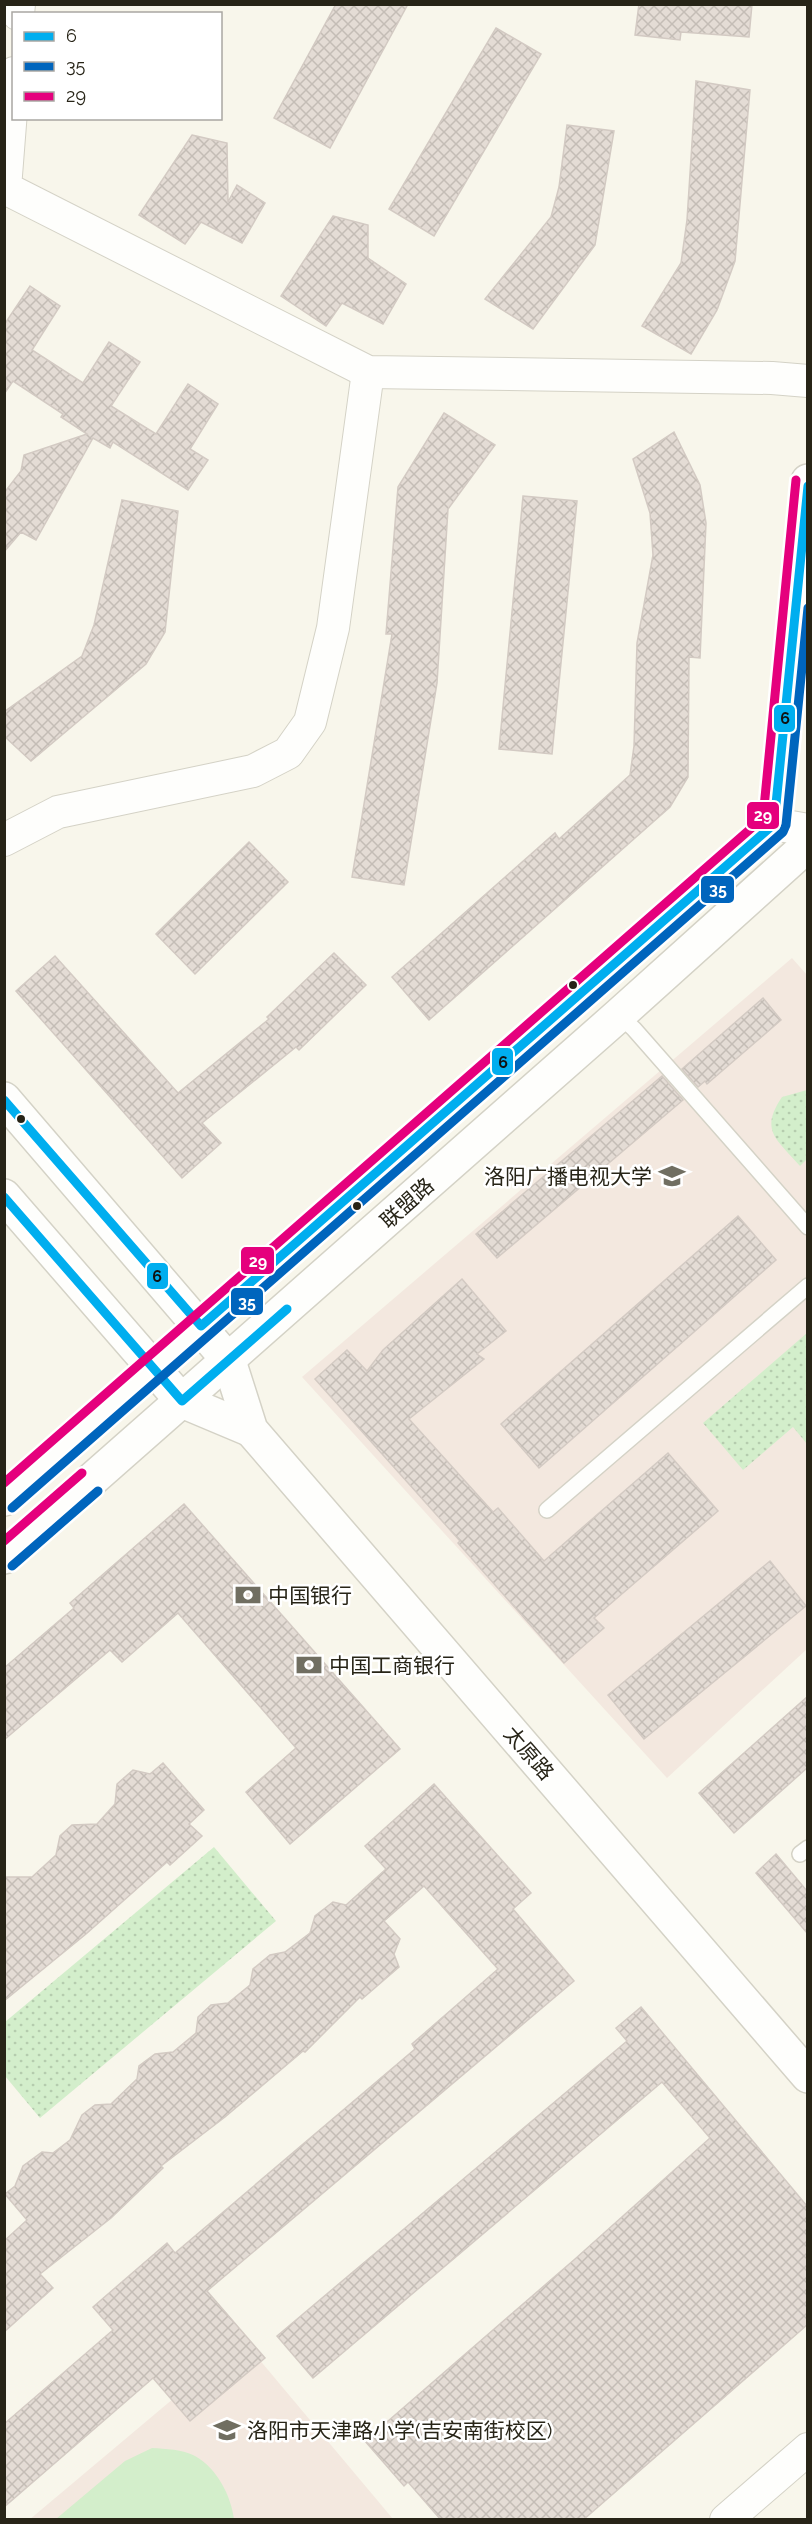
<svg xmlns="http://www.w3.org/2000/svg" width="812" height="2524" font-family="Raleway,'Noto Sans SC',sans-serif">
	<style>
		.education { fill: #f3e8df }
		.grass { fill: url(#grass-dots) }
		.garden { fill: #d3eecb }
		.building { fill: url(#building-cross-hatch); stroke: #d3cac3; stroke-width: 1.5 }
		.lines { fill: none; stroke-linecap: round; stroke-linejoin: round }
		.lane-casing { stroke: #d4d2c6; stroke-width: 18 }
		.street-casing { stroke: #d4d2c6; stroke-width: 34 }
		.secondary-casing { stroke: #d4d2c6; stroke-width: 36 }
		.lane { stroke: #fefefc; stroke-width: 15 }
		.street { stroke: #fefefc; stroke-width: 32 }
		.secondary { stroke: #fefefc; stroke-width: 33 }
		.bus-1-casing { stroke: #fff; stroke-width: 14 }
		.bus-2-casing { stroke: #fff; stroke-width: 14 }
		.bus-3-casing { stroke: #fff; stroke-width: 14 }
		.bus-1 { stroke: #00aeef; stroke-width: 9 }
		.bus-2 { stroke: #0065bd; stroke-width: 9 }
		.bus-3 { stroke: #e5007d; stroke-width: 9 }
		.bus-dot { fill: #272417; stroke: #fff; stroke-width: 2 }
		.labels { text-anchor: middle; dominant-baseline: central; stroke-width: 5; stroke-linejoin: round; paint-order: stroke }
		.poi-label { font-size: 21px; fill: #272417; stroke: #fff; text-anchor: start }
		.street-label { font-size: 21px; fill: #272417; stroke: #fff }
		.line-badge { stroke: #fff; stroke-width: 2 }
		.badge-label { font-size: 16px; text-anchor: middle; font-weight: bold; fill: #fff }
		.pale-badge-label { font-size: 16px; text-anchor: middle; font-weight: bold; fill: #111 }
	</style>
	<defs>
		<pattern id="grass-dots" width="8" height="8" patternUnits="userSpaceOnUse" patternTransform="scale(1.5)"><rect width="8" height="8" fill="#d3eecb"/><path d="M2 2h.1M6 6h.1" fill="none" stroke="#b5ccae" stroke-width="1.8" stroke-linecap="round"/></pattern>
		<pattern id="building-cross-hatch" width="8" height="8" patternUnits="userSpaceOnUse" patternTransform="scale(1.5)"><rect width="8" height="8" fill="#e4dcd5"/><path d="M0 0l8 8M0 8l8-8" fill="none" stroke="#c4bdb6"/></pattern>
	</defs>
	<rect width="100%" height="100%" fill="#f8f6eb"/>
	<!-- education -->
	<g class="education">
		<path d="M 792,958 L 807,975 L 807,1649 L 667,1778 L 302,1377 Z"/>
		<path d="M 243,2340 L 393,2519 L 29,2520 Z"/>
	</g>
	<!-- grass -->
	<g class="grass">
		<path d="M 807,1090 L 807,1159 L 800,1166 C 777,1139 759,1131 782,1097 Z"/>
		<path d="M 807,1333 L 807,1444 L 793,1427 L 743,1470 L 703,1423 Z"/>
		<path d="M 214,1847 L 276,1921 L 40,2118 L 5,2076 L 5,2022 Z"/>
	</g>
	<!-- garden -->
	<path class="garden" d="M 152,2448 C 166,2449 182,2449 195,2456 C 217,2468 231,2496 234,2519 L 56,2519 L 125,2461 Z"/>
	<!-- building -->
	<g class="building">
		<path d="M 336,4 L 408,4 L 330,148 L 274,118 Z"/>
		<path d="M 639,4 L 752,4 L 749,37 L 681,32 L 680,40 L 635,35 Z"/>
		<path d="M 496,28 L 541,54 L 434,236 L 389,209 Z"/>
		<path d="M 696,81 L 750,90 L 735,261 L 717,310 L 691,354 L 642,326 L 681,263 L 687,220 Z"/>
		<path d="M 567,125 L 614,131 L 595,245 L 533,329 L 485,299 L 551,217 L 559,187 Z"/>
		<path d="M 192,135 L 227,143 L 228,202 L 237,185 L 265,203 L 242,243 L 201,222 L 185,244 L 139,215 Z"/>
		<path d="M 333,216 L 368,225 L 368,258 L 406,284 L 383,324 L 342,303 L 326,326 L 281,296 Z"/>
		<path d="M 30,286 L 60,306 L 32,350 L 83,383 L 109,342 L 140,362 L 111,406 L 156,434 L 188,384 L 218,404 L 190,449 L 208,460 L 188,490 L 113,442 L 110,448 L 93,438 L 36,540 L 21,532 L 4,552 L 4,493 L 21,471 L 24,455 L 87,434 L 61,417 L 63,414 L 13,381 L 4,394 L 4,325 Z"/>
		<path d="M 444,413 L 495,445 L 448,509 L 437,683 L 404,885 L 352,877 L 392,634 L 386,634 L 398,487 Z"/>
		<path d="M 674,432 L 700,485 L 706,523 L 700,658 L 689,657 L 688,777 L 670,807 L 429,1020 L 392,977 L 555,833 L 559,839 L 630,775 L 634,746 L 637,643 L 653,555 L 650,513 L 633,459 Z"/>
		<path d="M 523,496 L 577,501 L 552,754 L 499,749 Z"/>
		<path d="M 122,500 L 178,511 L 165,632 L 146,664 L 31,761 L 4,736 L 4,712 L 82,656 L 94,625 Z"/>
		<path d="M 249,842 L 288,882 L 195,974 L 156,934 Z"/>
		<path d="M 334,953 L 366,985 L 299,1050 L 296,1047 L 202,1123 L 221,1143 L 182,1178 L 16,991 L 55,956 L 178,1093 L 269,1019 L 267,1017 Z"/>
		<path d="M 763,998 L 781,1020 L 707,1084 L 705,1081 L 698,1087 L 682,1069 Z"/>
		<path d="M 662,1076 L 683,1100 L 497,1258 L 476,1234 Z"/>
		<path d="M 738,1216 L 776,1260 L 539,1468 L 501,1424 Z"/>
		<path d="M 462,1279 L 506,1331 L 477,1354 L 484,1359 L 409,1419 L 493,1512 L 498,1508 L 544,1561 L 668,1453 L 718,1511 L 594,1618 L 604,1628 L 564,1663 L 458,1543 L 460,1541 L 315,1379 L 347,1350 L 367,1371 L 383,1350 Z"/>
		<path d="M 184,1504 L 400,1749 L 290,1844 L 246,1792 L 296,1748 L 178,1613 L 122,1662 L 110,1650 L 4,1740 L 4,1668 L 74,1608 L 70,1603 Z"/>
		<path d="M 770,1561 L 806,1606 L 644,1739 L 608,1695 Z"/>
		<path d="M 807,1697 L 807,1768 L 734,1833 L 699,1793 Z"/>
		<path d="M 163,1763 L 204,1810 L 189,1824 L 202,1836 L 170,1865 L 167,1862 L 86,1934 L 4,2001 L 4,1877 L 32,1877 L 56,1855 L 60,1836 L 72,1825 L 97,1824 L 115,1804 L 117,1784 L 133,1770 L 150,1774 Z"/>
		<path d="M 434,1784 L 531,1893 L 513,1909 L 574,1981 L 207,2291 L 265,2358 L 190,2421 L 153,2378 L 4,2507 L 4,2424 L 113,2330 L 93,2307 L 167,2243 L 175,2253 L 415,2049 L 412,2044 L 498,1969 L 424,1886 L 384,1921 L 400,1939 L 394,1954 L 399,1967 L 362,1999 L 360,1997 L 305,2052 L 303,2051 L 225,2117 L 161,2166 L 163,2168 L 111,2218 L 40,2274 L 53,2288 L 4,2332 L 4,2241 L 27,2220 L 5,2194 L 15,2186 L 23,2166 L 42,2152 L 53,2153 L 70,2140 L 82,2115 L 95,2105 L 111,2104 L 137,2079 L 139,2066 L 155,2054 L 173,2052 L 196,2033 L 198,2017 L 211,2005 L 228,2003 L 250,1985 L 253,1969 L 270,1955 L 285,1952 L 310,1933 L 315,1916 L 333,1902 L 346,1905 L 386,1869 L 365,1846 Z"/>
		<path d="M 776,1854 L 807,1891 L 807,1933 L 756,1873 Z"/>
		<path d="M 641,2007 L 807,2206 L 807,2325 L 583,2520 L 441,2520 L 408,2482 L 404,2486 L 365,2441 L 575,2259 L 710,2138 L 662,2082 L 313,2378 L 277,2336 L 627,2041 L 616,2028 Z"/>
	</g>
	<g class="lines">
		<!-- lane casing -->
		<g class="lane-casing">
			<g id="lane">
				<path d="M 619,1015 L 634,1029 L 808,1227"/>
				<path d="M 547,1510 L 808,1286"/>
				<path d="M 800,1854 L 808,1848"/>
			</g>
		</g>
		<!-- street casing -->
		<g class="street-casing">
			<g id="street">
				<path d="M 18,14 L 19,4"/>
				<path d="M 14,73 L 5,188 L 368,372 L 772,378 L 808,381"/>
				<path d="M 774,824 L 808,830"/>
				<path d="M 4,840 L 58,812 L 253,771 L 288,753 L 310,722 L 333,628 L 368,372"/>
				<path d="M 726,2520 L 808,2449"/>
			</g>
		</g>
		<!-- secondary casing -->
		<g class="secondary-casing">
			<g id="secondary">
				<path d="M 4,1099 L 229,1361 L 251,1430 L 808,2076"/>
				<path d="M 4,1196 L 182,1401 L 251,1430"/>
				<path d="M 4,1499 L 774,824 L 808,481"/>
				<path d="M 4,1557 L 619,1015 L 808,845"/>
			</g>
		</g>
		<!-- lane -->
		<use href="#lane" class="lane"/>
		<!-- street -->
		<use href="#street" class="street"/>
		<!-- secondary -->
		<use href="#secondary" class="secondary"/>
		<!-- bus-1 casing -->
		<g class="bus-1-casing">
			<g id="bus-1">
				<path d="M 4,1100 L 201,1326 L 774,824 L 808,486"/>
				<path d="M 4,1197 L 182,1401 L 287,1309"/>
			</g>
		</g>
		<!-- bus-2 casing -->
		<g class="bus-2-casing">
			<g id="bus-2">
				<path d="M 12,1508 L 783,832 L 786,825 L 808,608"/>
				<path d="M 12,1566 L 98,1491"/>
			</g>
		</g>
		<!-- bus-3 casing -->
		<g class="bus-3-casing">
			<g id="bus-3">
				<path d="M 4,1483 L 763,818 L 796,480"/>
				<path d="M 4,1541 L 82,1473"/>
			</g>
		</g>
		<!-- bus-1 -->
		<use href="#bus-1" class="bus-1"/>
		<!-- bus-2 -->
		<use href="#bus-2" class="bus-2"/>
		<!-- bus-3 -->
		<use href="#bus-3" class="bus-3"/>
	</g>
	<!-- icons -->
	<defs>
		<g id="school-bare" transform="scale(2.07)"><path d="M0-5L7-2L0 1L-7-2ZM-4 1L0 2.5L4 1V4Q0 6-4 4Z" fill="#706e61" stroke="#fff" stroke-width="2.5" paint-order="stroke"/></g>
		<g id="bank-bare" transform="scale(2.07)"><path d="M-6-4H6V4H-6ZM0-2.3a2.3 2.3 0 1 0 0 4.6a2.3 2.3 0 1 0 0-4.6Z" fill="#706e61" stroke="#fff" stroke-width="2.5" paint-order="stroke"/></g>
	</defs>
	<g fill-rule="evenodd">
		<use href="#school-bare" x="672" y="1176"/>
		<use href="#bank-bare" x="248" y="1595"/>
		<use href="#bank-bare" x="309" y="1665"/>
		<use href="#school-bare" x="227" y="2430"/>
	</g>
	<!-- markers -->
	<g class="bus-dot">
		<circle cx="573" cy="985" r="5"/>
		<circle cx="21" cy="1119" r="5"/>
		<circle cx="357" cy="1206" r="5"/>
	</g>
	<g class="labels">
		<!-- poi labels -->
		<g class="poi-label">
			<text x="652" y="1176" text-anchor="end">洛阳广播电视大学</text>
			<text x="268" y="1595">中国银行</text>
			<text x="329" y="1665">中国工商银行</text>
			<text x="247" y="2430">洛阳市天津路小学(吉安南街校区)</text>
		</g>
		<!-- street labels -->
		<g class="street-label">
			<text transform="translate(407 1203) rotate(-42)">联盟路</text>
			<text transform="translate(529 1753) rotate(49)">太原路</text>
		</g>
	</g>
	<g class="line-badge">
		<rect x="773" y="704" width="23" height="29" rx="6" fill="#00aeef"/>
		<rect x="746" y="801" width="34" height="29" rx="6" fill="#e5007d"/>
		<rect x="700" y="875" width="35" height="29" rx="6" fill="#0065bd"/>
		<rect x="491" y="1047" width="23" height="29" rx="6" fill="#00aeef"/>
		<rect x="240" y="1246" width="35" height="29" rx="6" fill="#e5007d"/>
		<rect x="146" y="1262" width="23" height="28" rx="6" fill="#00aeef"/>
		<rect x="230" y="1287" width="34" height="29" rx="6" fill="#0065bd"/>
	</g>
	<g class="badge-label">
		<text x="763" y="821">29</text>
		<text x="718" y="895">35</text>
		<text x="258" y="1267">29</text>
		<text x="247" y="1308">35</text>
	</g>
	<g class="pale-badge-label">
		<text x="785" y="724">6</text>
		<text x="503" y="1068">6</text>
		<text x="157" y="1282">6</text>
	</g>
	<!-- border -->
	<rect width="812" height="2524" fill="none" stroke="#272417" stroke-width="12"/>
	<!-- legend -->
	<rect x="12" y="12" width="210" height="108" fill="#ffffff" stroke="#a9a7a2" stroke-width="1.5"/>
	<rect x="24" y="32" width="30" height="9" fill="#00aeef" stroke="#a9a7a2" stroke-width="1.5"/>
	<text x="66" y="42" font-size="18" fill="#272417">6</text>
	<rect x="24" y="62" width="30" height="9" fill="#0065bd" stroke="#a9a7a2" stroke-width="1.5"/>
	<text x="66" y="72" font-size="18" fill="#272417">35</text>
	<rect x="24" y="92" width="30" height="9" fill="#e5007d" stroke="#a9a7a2" stroke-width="1.5"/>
	<text x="66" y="102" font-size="18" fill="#272417">29</text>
</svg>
